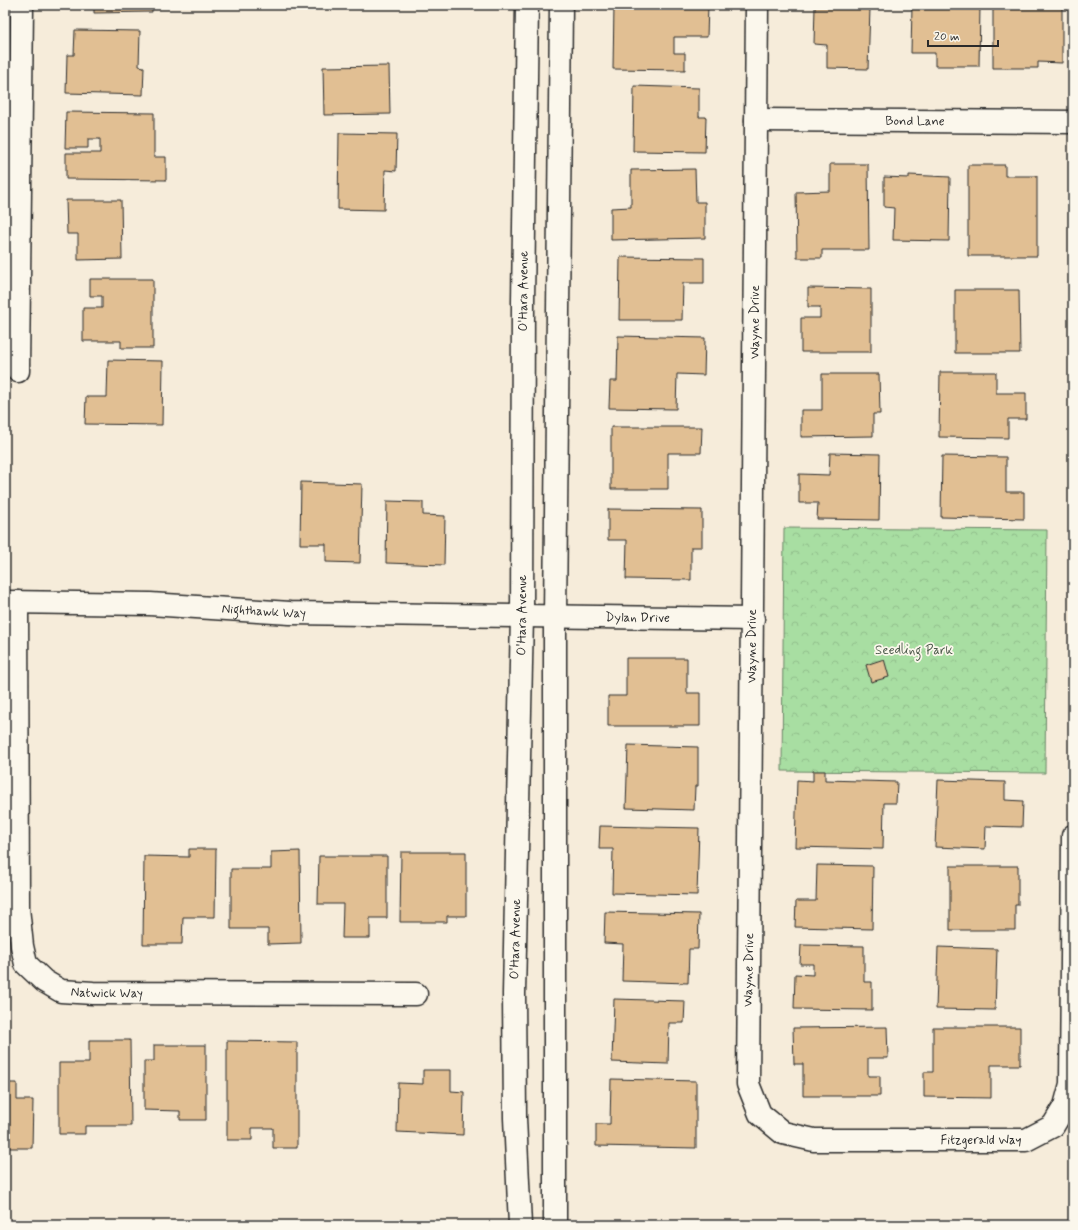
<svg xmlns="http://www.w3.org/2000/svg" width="1078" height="1230" font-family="Mynerve,sans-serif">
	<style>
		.park { fill: url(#park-crowns); stroke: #6a8466 }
		.building { fill: #e1bf93; stroke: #2b2b2b }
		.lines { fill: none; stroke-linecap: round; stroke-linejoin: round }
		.minor-casing { stroke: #2b2b2b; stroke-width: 25 }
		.tertiary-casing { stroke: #2b2b2b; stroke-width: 25 }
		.minor { stroke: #fbf7ec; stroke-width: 22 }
		.tertiary { stroke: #fbf7ec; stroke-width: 22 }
		.labels { text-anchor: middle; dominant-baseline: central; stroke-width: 3.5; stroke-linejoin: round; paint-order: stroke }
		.street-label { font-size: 13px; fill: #2b2b2b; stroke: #fbf7ec }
		.park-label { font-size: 13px; fill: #4a5849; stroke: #fbf7ec }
	</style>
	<defs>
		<pattern id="park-crowns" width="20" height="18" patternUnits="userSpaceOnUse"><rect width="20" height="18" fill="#a8dea2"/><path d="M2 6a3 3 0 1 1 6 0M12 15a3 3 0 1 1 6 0" fill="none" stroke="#91bf8c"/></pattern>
	</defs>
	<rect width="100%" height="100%" fill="#f6ecda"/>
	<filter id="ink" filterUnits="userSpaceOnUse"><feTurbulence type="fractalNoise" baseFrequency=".025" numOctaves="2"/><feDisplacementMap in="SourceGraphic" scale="8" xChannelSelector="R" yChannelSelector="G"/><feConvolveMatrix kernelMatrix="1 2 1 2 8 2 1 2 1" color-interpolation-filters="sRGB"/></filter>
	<g filter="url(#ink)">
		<!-- park -->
		<path class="park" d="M 784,528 L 1047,530 L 1045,773 L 782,771 Z"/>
		<!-- building -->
		<g class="building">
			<path d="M 94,5 L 152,5 L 152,12 L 94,13 Z"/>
			<path d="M 614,5 L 708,5 L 707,37 L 674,37 L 674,53 L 685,53 L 685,70 L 613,69 Z"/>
			<path d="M 912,5 L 980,5 L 979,66 L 935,66 L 935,53 L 911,53 Z"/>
			<path d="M 993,5 L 1062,5 L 1062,63 L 1038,62 L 1038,68 L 993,68 Z"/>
			<path d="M 815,7 L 870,8 L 868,69 L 827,68 L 827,45 L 814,44 Z"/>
			<path d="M 75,30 L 140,31 L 139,66 L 144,67 L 143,95 L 66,93 L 67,55 L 74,55 Z"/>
			<path d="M 389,66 L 390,114 L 324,115 L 323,67 Z"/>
			<path d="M 634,86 L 699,88 L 699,117 L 706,117 L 705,152 L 633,151 Z"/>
			<path d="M 66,112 L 154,113 L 154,157 L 166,157 L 166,180 L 66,179 L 66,153 L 100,153 L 100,139 L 88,139 L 88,148 L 65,148 Z"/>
			<path d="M 339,133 L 397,134 L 396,171 L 385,170 L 384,210 L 338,209 Z"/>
			<path d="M 830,164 L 868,164 L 869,250 L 822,250 L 822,258 L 797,258 L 796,192 L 830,191 Z"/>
			<path d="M 968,165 L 1005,165 L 1005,176 L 1037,176 L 1037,256 L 968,256 Z"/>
			<path d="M 695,169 L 696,202 L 705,202 L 705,238 L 611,240 L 611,208 L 631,207 L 631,170 Z"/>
			<path d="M 909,175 L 950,177 L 949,241 L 893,240 L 894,208 L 884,207 L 884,177 L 909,178 Z"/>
			<path d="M 66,200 L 121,200 L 122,259 L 78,260 L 78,234 L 67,234 Z"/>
			<path d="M 620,257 L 704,258 L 704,283 L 683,283 L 682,320 L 619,320 Z"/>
			<path d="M 90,279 L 153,279 L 153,348 L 121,348 L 121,341 L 83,341 L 83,308 L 102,308 L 102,296 L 90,296 Z"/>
			<path d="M 808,288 L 871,289 L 871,352 L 801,352 L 801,318 L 820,318 L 820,307 L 808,307 Z"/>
			<path d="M 955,290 L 1019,290 L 1020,353 L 955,353 Z"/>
			<path d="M 618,336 L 705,338 L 704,375 L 677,374 L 676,409 L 609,408 L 610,381 L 617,381 Z"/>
			<path d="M 108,360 L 163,361 L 162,425 L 85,424 L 86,397 L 107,397 Z"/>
			<path d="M 940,372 L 996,372 L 996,393 L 1026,393 L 1026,419 L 1008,419 L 1008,438 L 939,437 Z"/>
			<path d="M 822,374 L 879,374 L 880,414 L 873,414 L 873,436 L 801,437 L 801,410 L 822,410 Z"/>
			<path d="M 611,427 L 702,427 L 701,453 L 668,453 L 668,489 L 611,489 Z"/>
			<path d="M 830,453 L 880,454 L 879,520 L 817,519 L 818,503 L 799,503 L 799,474 L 829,475 Z"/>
			<path d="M 942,456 L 1006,457 L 1006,492 L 1024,492 L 1024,519 L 941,517 Z"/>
			<path d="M 301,482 L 362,484 L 360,563 L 326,562 L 326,544 L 300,544 Z"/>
			<path d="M 387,501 L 423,502 L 423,515 L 445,516 L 444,565 L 386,563 Z"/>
			<path d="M 608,509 L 702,510 L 702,547 L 691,547 L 691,580 L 626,579 L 627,540 L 608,540 Z"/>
			<path d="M 626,658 L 687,658 L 687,693 L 700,693 L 700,726 L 608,726 L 608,696 L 626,696 Z"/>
			<path d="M 884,659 L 889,677 L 871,682 L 866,665 Z"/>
			<path d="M 628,745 L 698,747 L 698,786 L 695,786 L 694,810 L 626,808 Z"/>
			<path d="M 813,771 L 825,771 L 825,780 L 897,782 L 896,803 L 884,803 L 883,849 L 795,847 L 797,780 L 813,781 Z"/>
			<path d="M 938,780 L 1005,782 L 1005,800 L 1023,801 L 1022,827 L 986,826 L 985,849 L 935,847 Z"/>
			<path d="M 600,826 L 699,828 L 697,895 L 612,893 L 613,849 L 599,849 Z"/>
			<path d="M 189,849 L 216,849 L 215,917 L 183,917 L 182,944 L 143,944 L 144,856 L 189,857 Z"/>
			<path d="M 300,851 L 301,943 L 268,944 L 268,929 L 231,929 L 231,869 L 271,869 L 271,852 Z"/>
			<path d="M 401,852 L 466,852 L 466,916 L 447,916 L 447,922 L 400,922 Z"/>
			<path d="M 319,856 L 387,856 L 387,918 L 370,918 L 370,938 L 342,938 L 343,904 L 318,904 Z"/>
			<path d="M 817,865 L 873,866 L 872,929 L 795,927 L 796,901 L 816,901 Z"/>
			<path d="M 950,866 L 1018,866 L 1018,905 L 1015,905 L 1015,930 L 950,930 Z"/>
			<path d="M 605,912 L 699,914 L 698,949 L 689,949 L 688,983 L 622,981 L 623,944 L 604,943 Z"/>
			<path d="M 801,945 L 864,946 L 864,982 L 872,982 L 872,1010 L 794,1009 L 795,974 L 813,975 L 813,964 L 800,964 Z"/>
			<path d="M 938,947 L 997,949 L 995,1010 L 936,1009 Z"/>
			<path d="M 614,999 L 685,1001 L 684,1023 L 669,1023 L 668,1064 L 612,1062 Z"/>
			<path d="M 887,1027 L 888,1058 L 868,1058 L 868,1076 L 880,1076 L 880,1096 L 803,1096 L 803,1064 L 794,1064 L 793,1028 Z"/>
			<path d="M 933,1027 L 1020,1027 L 1020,1065 L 991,1065 L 991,1098 L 924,1097 L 924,1072 L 933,1072 Z"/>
			<path d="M 89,1040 L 130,1040 L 131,1126 L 85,1126 L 85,1134 L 59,1134 L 59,1063 L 89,1063 Z"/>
			<path d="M 227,1041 L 297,1042 L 297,1148 L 273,1148 L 273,1128 L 252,1128 L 252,1140 L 227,1140 Z"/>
			<path d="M 154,1045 L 206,1045 L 206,1120 L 180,1120 L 180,1111 L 144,1110 L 144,1061 L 154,1061 Z"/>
			<path d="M 423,1070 L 451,1070 L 451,1091 L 464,1092 L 463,1135 L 397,1132 L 398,1083 L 423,1084 Z"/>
			<path d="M 611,1079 L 696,1081 L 696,1148 L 596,1146 L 596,1124 L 610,1124 Z"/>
			<path d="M 5,1083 L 17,1083 L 17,1100 L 33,1100 L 32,1148 L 5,1148 Z"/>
		</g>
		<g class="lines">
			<!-- minor casing -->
			<g class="minor-casing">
				<g id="minor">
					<path id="s1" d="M 757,5 L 748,1084 L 760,1114 L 783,1133 L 814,1140 L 1026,1140 L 1053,1126 L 1065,1106 L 1071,1084 L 1073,836"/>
					<path id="s2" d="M 756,120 L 1073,122"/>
					<path d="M 18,371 L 22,5"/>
					<path id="s3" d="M 5,602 L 150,604 L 290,613 L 753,619"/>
					<path id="s4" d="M 17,602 L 18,908 L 22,946 L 26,964 L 44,981 L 61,991 L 93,993 L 416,994"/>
				</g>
			</g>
			<!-- tertiary casing -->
			<g class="tertiary-casing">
				<g id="tertiary">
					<path id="s5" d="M 520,1225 L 515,1118 L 514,994 L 522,616 L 523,302 L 527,5"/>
					<path d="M 555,1225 L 555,617 L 561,5"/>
				</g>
			</g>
			<!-- minor -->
			<use href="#minor" class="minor"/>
			<!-- tertiary -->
			<use href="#tertiary" class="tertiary"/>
		</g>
	</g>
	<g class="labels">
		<!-- street labels -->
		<g class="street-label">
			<text stroke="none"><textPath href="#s2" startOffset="159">Bond Lane</textPath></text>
			<text stroke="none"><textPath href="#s5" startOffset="934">O'Hara Avenue</textPath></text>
			<text transform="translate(755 322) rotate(-90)">Wayne Drive</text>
			<text stroke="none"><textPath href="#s3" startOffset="259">Nighthawk Way</textPath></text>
			<text stroke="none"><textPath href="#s5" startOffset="610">O'Hara Avenue</textPath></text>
			<text stroke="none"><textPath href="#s3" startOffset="633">Dylan Drive</textPath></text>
			<text transform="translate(752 646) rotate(-90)">Wayne Drive</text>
			<text stroke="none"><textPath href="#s5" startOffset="286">O'Hara Avenue</textPath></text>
			<text transform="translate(749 970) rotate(-89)">Wayne Drive</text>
			<text stroke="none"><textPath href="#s4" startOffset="453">Natwick Way</textPath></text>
			<text stroke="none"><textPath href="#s1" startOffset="1340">Fitzgerald Way</textPath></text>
		</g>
		<!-- park labels -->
		<g class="park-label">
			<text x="914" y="650">Seedling Park</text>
		</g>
	</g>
	<!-- margin -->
	<rect width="1078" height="1230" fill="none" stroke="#fbf7ec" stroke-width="20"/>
	<rect x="10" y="10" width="1058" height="1210" fill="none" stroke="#2b2b2b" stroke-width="1.5" filter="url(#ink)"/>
	<!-- scale -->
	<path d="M928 40v6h70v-6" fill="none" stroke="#2b2b2b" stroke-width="2"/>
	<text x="934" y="40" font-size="12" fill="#2b2b2b" stroke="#fbf7ec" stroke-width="3" paint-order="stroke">20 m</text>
</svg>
